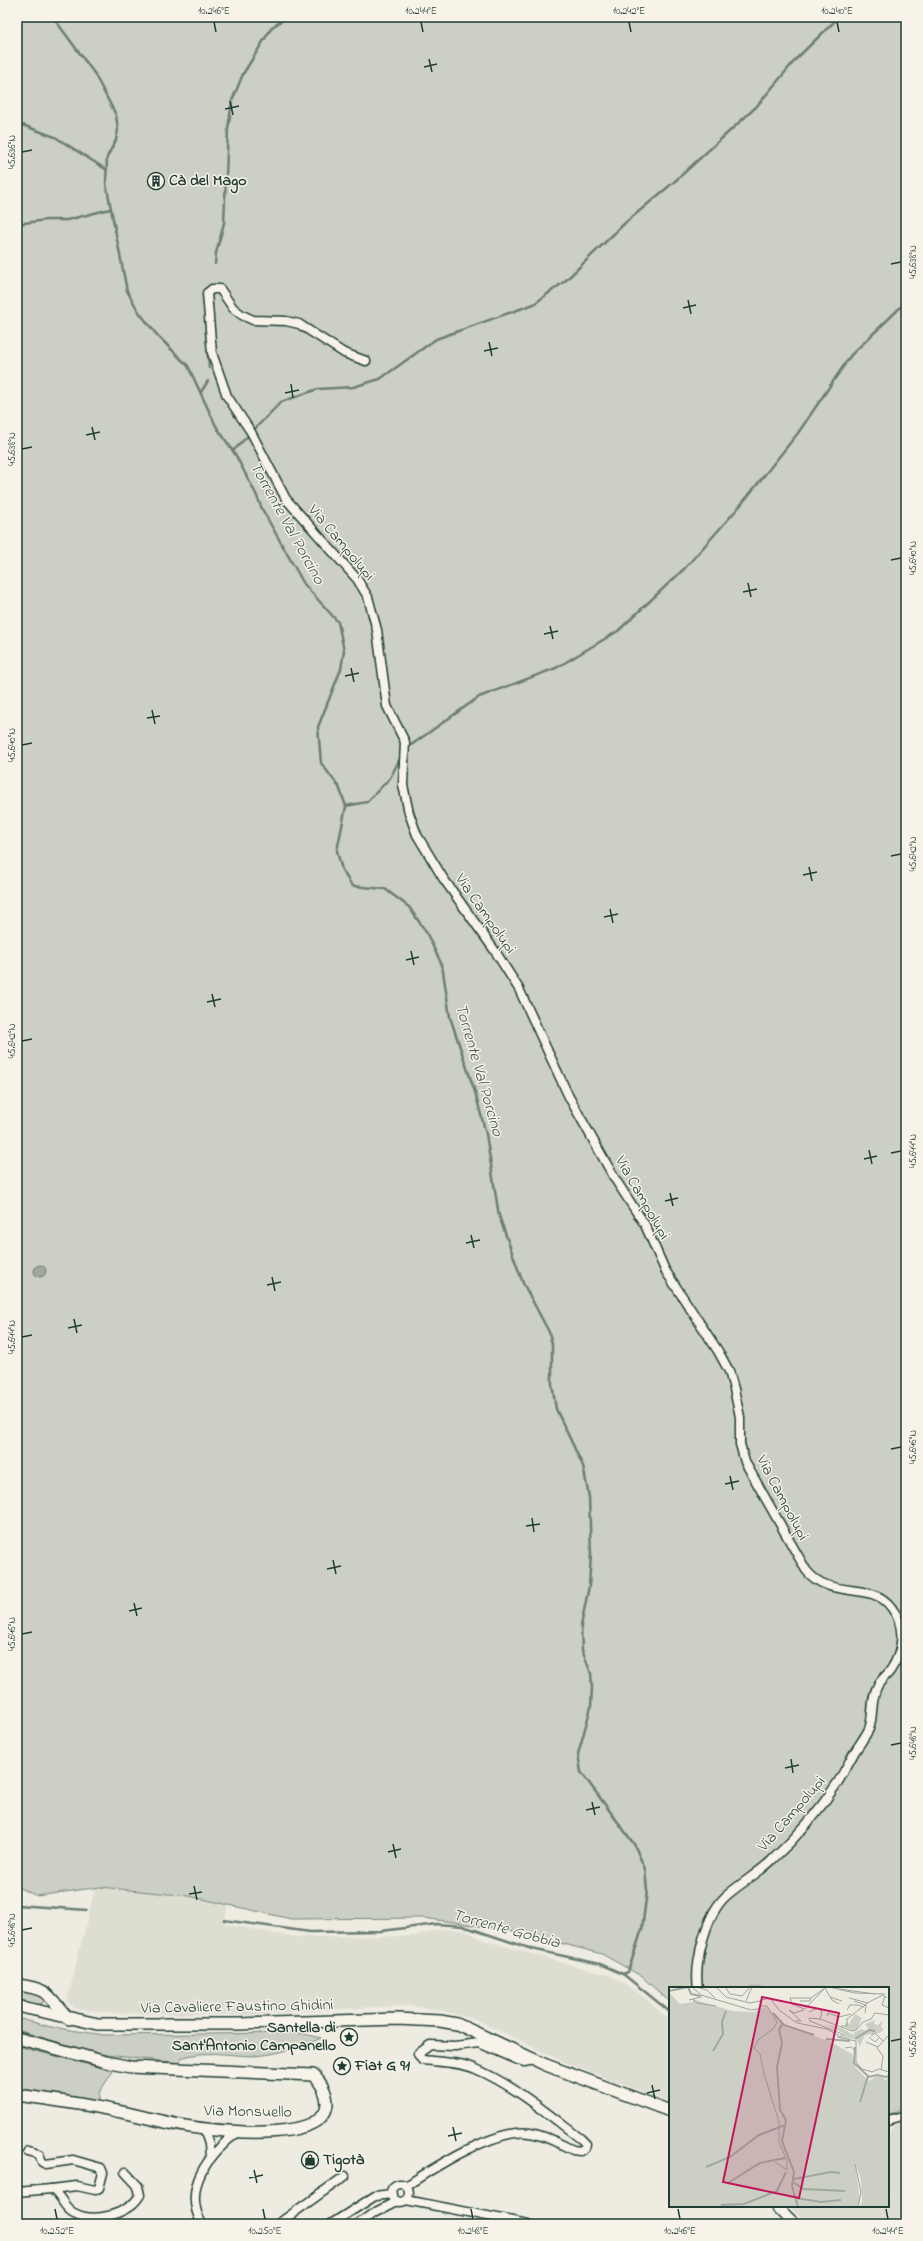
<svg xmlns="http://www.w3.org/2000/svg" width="923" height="2241" font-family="'Indie Flower',sans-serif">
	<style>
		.built { fill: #ddddd2 }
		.green { fill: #cccfc4; stroke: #76867c }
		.water { fill: #9fa99f; stroke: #6c7e74 }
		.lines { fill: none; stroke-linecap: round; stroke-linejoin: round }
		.stream { stroke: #6c7e74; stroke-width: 2.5 }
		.minor-casing { stroke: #1f3d34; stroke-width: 11 }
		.secondary-casing { stroke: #1f3d34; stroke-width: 14 }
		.minor { stroke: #f7f3e8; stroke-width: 8 }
		.secondary { stroke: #f7f3e8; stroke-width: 11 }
		.ticks { fill: none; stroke: #1f3d34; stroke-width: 1.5 }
		.labels { text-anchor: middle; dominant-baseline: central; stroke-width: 3; stroke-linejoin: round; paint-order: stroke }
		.poi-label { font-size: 16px; font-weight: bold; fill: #1f3d34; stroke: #f7f3e8; text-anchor: start }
		.street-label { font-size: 16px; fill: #1f3d34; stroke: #f7f3e8 }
		.water-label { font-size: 17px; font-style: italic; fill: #3f584f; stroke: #f7f3e8 }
		.inset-river { fill: none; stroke: #9fa99f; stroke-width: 2 }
		.inset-road { fill: none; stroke: #9ba69c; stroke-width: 1 }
		.view { fill: #c2185b; fill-opacity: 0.15; stroke: #c2185b; stroke-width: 2 }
		.inset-edge { fill: none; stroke: #1f3d34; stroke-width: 2 }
		.neatline { fill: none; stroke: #1f3d34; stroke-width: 1.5 }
		.ticks-label { font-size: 10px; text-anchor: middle; fill: #1f3d34 }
	</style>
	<rect width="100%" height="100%" fill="#eeece1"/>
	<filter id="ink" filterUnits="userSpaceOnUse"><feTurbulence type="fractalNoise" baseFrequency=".025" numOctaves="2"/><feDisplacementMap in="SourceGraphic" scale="8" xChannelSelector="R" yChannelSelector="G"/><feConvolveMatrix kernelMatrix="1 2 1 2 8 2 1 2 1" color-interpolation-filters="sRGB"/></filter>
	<g filter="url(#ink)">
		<!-- built -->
		<g class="built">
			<path d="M 100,1887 L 189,1896 L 228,1905 L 224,1924 L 294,1937 L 417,1936 L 438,1929 L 465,1930 L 483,1940 L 611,1976 L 640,1994 L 670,2020 L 670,2102 L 564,2062 L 477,2020 L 440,2010 L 413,2006 L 373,2007 L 243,2015 L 118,2013 L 76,2009 L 67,2001 L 95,1888 Z"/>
			<path d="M 896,2124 L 906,2124 L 906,2207 L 902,2216 L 889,2224 L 819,2224 L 798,2215 L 789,2206 L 888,2206 L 888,2133 Z"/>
		</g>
		<!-- green -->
		<g class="green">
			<path d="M 17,17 L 906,17 L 906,2105 L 888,2116 L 888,1988 L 670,1988 L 670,2002 L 641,1976 L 602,1954 L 514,1931 L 424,1918 L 291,1919 L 189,1896 L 100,1887 L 37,1896 L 17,1887 Z"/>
			<path d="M 17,1991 L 35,1992 L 44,1998 L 43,2003 L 34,2005 L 17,2002 Z"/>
			<path d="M 17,2018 L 51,2027 L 104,2035 L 300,2033 L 321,2038 C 303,2047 271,2056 251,2056 C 227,2055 204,2050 181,2058 L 180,2063 L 98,2054 L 17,2030 Z"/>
			<path d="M 17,2046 L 113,2071 L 99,2093 L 99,2102 L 17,2088 Z"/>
		</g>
		<!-- water -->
		<circle class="water" cx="40" cy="1271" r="6"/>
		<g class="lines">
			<!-- stream -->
			<g class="stream">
				<path d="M 53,17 L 94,73 L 116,115 L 118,130 L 116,140 L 107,157 L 106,183 L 127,291 L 139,312 L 157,335 L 188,366 L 216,426 L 235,454 L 256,494 L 262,509 L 304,584 L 338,622 L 344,651 L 341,669 L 318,727 L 321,763 L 339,787 L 346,806 L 337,851 L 342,870 L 352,886 L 385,889 L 409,907 L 426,932 L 442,965 L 450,1017 L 475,1092 L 486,1134 L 499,1216 L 523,1283 L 549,1332 L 552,1344 L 552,1384 L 556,1409 L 583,1466 L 589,1497 L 591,1554 L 589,1586 L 581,1626 L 582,1650 L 591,1673 L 592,1687 L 591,1707 L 578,1754 L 581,1772 L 634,1844 L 645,1869 L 647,1891 L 642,1929 L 628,1972 L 623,1974"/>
				<path d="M 17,123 L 55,137 L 107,170"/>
				<path d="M 17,224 L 46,220 L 67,220 L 110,209"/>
				<path d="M 215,264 L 216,253 L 224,223 L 228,129 L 232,101 L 243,74 L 272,27 L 288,17"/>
				<path d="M 203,296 L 205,315"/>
				<path d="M 206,332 L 209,368"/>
				<path d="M 201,392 L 208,381"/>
				<path d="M 233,451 L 281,402 L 318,389 L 353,387 L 380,379 L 436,339 L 534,304 L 565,281 L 625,223 L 674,182 L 756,107 L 797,58 L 839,17"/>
				<path d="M 407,748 L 479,697 L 556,668 L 618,631 L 685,568 L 739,507 L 798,433 L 851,355 L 906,302"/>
				<path d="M 346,806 L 367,802 L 390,778 L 402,755"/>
				<path d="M 17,1905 L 87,1910"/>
				<path d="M 224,1920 L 310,1932 L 381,1931 L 437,1924 L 463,1926 L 532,1949 L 600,1964 L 623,1974 L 670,2012"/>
			</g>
			<!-- minor casing -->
			<g class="minor-casing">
				<g id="minor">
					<path d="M 366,361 L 344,353 L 299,324 L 286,321 L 253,320 L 242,315 L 233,308 L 220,289 L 212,289 L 207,293 L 212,353 L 227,396 L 251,432 L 286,499 L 357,579 L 368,597 L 377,630 L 387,706 L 405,742 L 403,785 L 409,813 L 417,835 L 443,878 L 495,951 L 519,989 L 569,1097 L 615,1179 L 645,1225 L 665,1270 L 718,1351 L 729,1371 L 734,1389 L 740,1417 L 740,1444 L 745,1462 L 806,1570 C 830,1601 871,1580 891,1607 C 907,1627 903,1652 890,1671 C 886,1676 881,1680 878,1685 C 870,1699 874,1716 869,1729 C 865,1737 859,1745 854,1753 C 849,1762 844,1772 838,1782 C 820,1810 797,1837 772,1860 C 758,1874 739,1884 725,1897 C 706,1915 694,1963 698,1988"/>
					<path d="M 888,2120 L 902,2116 L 906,2119"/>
					<path d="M 204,2129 L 209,2144 L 210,2159"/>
					<path d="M 28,2151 L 39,2154 L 42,2162 L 46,2164 L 73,2160 L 101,2168 L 103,2173 L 99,2188 L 95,2190 L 77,2186 L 51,2189"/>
					<circle cx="400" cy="2193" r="9"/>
					<path d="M 406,2186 C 435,2167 495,2128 530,2133 C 545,2135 560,2144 573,2150 L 580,2151 L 585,2148 L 586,2144 L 581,2139 C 548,2114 515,2086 476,2069 C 460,2062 440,2062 422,2060 L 418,2054 L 430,2045 L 455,2046 L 479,2043 L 518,2060 L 524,2062 L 535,2060"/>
					<path d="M 17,2192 L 51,2189 C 61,2194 63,2208 74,2213 C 94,2224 129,2214 140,2195 L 138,2186 L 125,2172"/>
					<path d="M 406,2200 L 528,2224"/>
					<path d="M 202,2224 C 181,2187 210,2153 239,2131"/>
					<path d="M 278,2224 L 345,2176"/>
					<path d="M 331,2224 L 375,2196 L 392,2194"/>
					<path d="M 358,2224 L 372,2214 L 397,2201"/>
				</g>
			</g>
			<!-- secondary casing -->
			<g class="secondary-casing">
				<g id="secondary">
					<path d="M 17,1985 C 52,1989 47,1996 69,2019"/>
					<path d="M 17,2006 L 98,2024 L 239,2024 L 397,2019 L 440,2021 L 457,2024 L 546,2065 L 670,2111"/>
					<path d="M 17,2038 L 106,2062 L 131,2067 L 313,2075 C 321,2082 327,2093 327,2104 C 324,2141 232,2132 206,2129 C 173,2126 140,2115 107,2109 C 77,2103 47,2099 17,2095"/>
					<path d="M 776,2206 L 794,2224"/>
				</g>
			</g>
			<!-- minor -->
			<use href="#minor" class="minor"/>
			<!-- secondary -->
			<use href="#secondary" class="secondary"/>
		</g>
	</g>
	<!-- ticks -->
	<path class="ticks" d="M 214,22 L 216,32M 421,22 L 423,32M 629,22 L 631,32M 837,22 L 839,32M 429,59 L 432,72M 424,67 L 437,64M 230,101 L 233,115M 225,109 L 239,106M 22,152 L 32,150M 891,264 L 901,262M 688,300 L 691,314M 683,308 L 696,305M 489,342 L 492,356M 484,351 L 498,348M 291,384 L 293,398M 285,393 L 299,390M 92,427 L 95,440M 86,435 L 100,432M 22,449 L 32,447M 891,560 L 901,558M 748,583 L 751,597M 743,592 L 757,589M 550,626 L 553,639M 544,634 L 558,631M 351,668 L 354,682M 345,676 L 359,673M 152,710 L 155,724M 147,718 L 160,716M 22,745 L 32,743M 891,856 L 901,854M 809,867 L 812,881M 803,875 L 817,872M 610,909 L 613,923M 604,917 L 618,914M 411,951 L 414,965M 406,960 L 419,957M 212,994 L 215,1007M 207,1002 L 221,999M 22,1041 L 32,1039M 869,1150 L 872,1164M 891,1153 L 901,1151M 864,1159 L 877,1156M 670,1193 L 673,1206M 665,1201 L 678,1198M 471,1235 L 474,1248M 466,1243 L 480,1240M 272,1277 L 275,1291M 267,1285 L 281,1282M 74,1319 L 77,1333M 68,1328 L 82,1325M 22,1337 L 32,1335M 891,1449 L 901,1447M 730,1476 L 733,1490M 725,1484 L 739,1481M 532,1518 L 534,1532M 526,1526 L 540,1524M 333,1560 L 336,1574M 327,1569 L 341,1566M 134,1603 L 137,1616M 129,1611 L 142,1608M 22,1634 L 32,1632M 891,1745 L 901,1743M 791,1759 L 793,1773M 785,1768 L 799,1765M 592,1802 L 595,1815M 586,1810 L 600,1807M 393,1844 L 396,1858M 388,1852 L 401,1849M 194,1886 L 197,1900M 189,1894 L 202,1892M 22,1930 L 32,1928M 891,2041 L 901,2039M 652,2085 L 655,2099M 647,2093 L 660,2090M 453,2127 L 456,2141M 448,2136 L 462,2133M 254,2170 L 257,2183M 249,2178 L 263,2175M 55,2209 L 57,2219M 263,2209 L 265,2219M 471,2209 L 473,2219M 678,2209 L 680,2219M 886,2209 L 888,2219"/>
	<!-- icons -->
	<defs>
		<g id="building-ring" transform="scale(0.9)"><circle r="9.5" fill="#f7f3e8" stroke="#1f3d34" stroke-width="1.5"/><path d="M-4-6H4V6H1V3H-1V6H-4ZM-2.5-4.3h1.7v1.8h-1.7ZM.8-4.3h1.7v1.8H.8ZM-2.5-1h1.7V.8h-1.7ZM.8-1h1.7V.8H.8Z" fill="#1f3d34"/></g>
		<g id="sight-ring" transform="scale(0.9)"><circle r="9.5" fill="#f7f3e8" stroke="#1f3d34" stroke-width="1.5"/><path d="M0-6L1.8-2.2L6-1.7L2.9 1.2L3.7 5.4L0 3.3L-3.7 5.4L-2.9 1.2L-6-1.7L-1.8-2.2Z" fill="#1f3d34"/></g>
		<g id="shop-ring" transform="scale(0.9)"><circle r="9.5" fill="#f7f3e8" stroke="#1f3d34" stroke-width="1.5"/><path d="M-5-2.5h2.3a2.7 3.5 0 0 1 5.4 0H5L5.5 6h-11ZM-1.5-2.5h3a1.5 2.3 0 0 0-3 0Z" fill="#1f3d34"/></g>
	</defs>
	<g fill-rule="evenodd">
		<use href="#building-ring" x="156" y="181"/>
		<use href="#sight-ring" x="349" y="2037"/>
		<use href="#sight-ring" x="342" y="2066"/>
		<use href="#shop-ring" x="310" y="2160"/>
	</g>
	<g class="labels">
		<!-- poi labels -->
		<g class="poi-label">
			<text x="169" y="181">Cà del Mago</text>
			<text x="336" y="2028" text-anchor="end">Santella di<tspan x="336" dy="18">Sant'Antonio Campanello</tspan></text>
			<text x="355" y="2066">Fiat G 91</text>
			<text x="323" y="2160">Tigotà</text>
		</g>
		<!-- street labels -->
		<g class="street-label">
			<text transform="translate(341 543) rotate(50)">Via Campolupi</text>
			<text transform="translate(485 914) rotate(55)">Via Campolupi</text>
			<text transform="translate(642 1198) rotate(60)">Via Campolupi</text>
			<text transform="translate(782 1498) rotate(62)">Via Campolupi</text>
			<text transform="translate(792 1814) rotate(-49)">Via Campolupi</text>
			<text transform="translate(237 2007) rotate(-1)">Via Cavaliere Faustino Ghidini</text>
			<text transform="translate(248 2112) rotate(1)">Via Monsuello</text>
		</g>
		<!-- water labels -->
		<g class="water-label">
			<text transform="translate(287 523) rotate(61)">Torrente Val Porcino</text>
			<text transform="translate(479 1070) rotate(74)">Torrente Val Porcino</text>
			<text transform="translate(506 1929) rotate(15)">Torrente Gobbia</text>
		</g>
	</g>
	<!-- overview -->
	<g transform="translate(669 1987)">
		<rect width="220" height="220" fill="#eeece1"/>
		<path d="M 0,5 L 11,17 L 24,15 L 24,12 L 63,24 L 85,25 L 97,20 L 115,39 L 160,54 L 183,67 L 186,80 L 200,94 L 208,89 L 215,91 L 216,94 L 220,89 L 220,220 L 190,220 L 193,215 L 192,193 L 186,176 L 191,214 L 188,220 L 0,220 ZM 186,27 L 193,31 L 188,42 L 184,44 L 176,40 L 177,35 L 180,37 ZM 206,33 L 205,37 L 209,38 L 214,34 L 212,40 L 215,42 L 211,46 L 196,48 L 191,59 L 187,52 L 172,51 L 174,46 L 157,38 L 172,41 L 185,48 L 185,45 L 193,42 L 197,44 L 199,41 L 196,37 Z" fill="#cccfc4"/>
		<path class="inset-river" d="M 0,4 L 19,0 L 22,7 L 31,9M 104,26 L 115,38 L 145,48M 113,37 L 110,43 L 113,56 L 108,80 L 111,123 L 117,133 L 113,154 L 125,185 L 123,199 L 129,220M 157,52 L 181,54M 186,52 L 200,43 L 206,44M 186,60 L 185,76 L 200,90 L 208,88 L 217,90 L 220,89M 44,64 L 54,47 L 53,35 L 57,24M 191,115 L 199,89M 37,180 L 61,170 L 90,148 L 116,138M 125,192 L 162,185 L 171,186M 59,196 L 91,176 L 116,171M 125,196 L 135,202 L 176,204M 127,211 L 152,215 L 172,213M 52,218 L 75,217 L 108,204 L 117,185"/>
		<path class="inset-road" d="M 23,0 L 32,8 L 82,23 L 89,22 L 92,18 L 91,14 L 93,15M 27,0 L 38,3 L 46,11M 47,0 L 57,10 L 81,16 L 91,14M 56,0 L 61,7 L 73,9 L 81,0M 160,0 L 186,6 L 216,7M 156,1 L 163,13 L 170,17M 170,2 L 206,7M 216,9 L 213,18 L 220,21M 161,10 L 173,14M 180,11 L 199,16M 23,12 L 28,16 L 47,19M 20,13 L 32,10 L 32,8M 92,13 L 101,11 L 110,23 L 128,36 L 158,42 L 172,50 L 173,47 L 141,34 L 140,31 L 151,32 L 183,44 L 187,43 L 194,35 L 202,32 L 206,26 L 220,28M 77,14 L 83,0M 131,14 L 141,14 L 142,11M 185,14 L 197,18 L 196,26M 92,19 L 98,19 L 108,35 L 104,42 L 89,53 L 85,61 L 91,67 L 95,87 L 110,135 L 110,155 L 118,174 L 118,183 L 106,175M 135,22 L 123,17 L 121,11 L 142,11 L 156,1M 136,22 L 155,2M 178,23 L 181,18 L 189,18 L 195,20M 140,25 L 149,21 L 153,25 L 151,32M 158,29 L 159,26 L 170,30 L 182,27M 127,34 L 132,34 L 120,23 L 125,26 L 135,23M 172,39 L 178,39 L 178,32 L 200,15 L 214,8 L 218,11M 202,49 L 206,46 L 214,54M 168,50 L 187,54 L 187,75 L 193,82 L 203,85 L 210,82 L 220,85M 200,50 L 206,55 L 210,51M 197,55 L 209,60M 176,61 L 182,60 L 187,64M 212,83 L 214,69 L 208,61 L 220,48M 186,177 L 192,205 L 189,220"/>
		<path class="view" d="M 93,10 L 170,26 L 130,211 L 54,195 Z"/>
		<rect width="220" height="220" class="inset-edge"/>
	</g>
	<!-- margin -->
	<rect width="923" height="2241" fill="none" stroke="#f7f3e8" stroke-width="44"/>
	<rect x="22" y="22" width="879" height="2197" class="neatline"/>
	<g class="ticks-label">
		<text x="214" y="14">10.246°E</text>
		<text x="421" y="14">10.244°E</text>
		<text x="629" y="14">10.242°E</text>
		<text x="837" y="14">10.240°E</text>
		<text transform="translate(11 152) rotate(-90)" y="4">45.636°N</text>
		<text transform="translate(912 262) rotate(-90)" y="4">45.638°N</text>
		<text transform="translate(11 449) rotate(-90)" y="4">45.638°N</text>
		<text transform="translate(912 558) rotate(-90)" y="4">45.640°N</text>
		<text transform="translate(11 745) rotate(-90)" y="4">45.640°N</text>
		<text transform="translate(912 854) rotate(-90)" y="4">45.642°N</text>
		<text transform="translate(11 1041) rotate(-90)" y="4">45.642°N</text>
		<text transform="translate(912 1151) rotate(-90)" y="4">45.644°N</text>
		<text transform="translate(11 1337) rotate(-90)" y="4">45.644°N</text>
		<text transform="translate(912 1447) rotate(-90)" y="4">45.646°N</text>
		<text transform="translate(11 1634) rotate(-90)" y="4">45.646°N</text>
		<text transform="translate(912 1743) rotate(-90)" y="4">45.648°N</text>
		<text transform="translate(11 1930) rotate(-90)" y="4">45.648°N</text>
		<text transform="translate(912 2039) rotate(-90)" y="4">45.650°N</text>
		<text x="57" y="2234">10.252°E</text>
		<text x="265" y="2234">10.250°E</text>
		<text x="473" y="2234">10.248°E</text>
		<text x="680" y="2234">10.246°E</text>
		<text x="888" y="2234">10.244°E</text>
	</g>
</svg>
